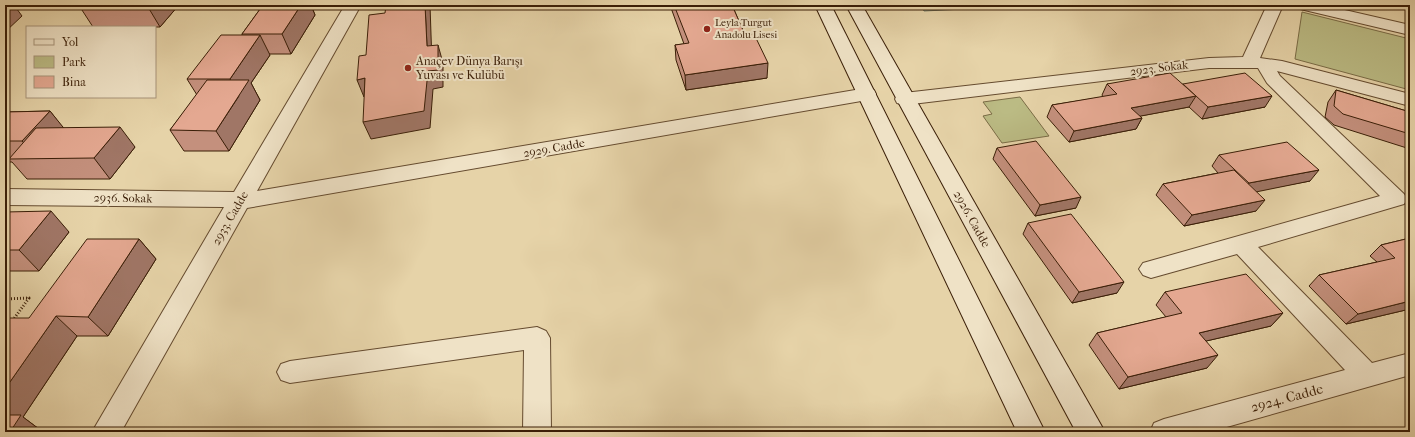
<svg xmlns="http://www.w3.org/2000/svg" width="1415" height="437" font-family="'IM FELL French Canon',serif">
	<style>
		.green { fill: #bbbb84; stroke: #7a6c46 }
		.water { fill: #96b8a7; stroke: #717a67 }
		.lines { fill: none; stroke-linecap: round; stroke-linejoin: round }
		.street-casing { stroke: #654b2f; stroke-width: 2 }
		.secondary-casing { stroke: #3a1e07; stroke-width: 2 }
		.path { stroke: #3a1e07; stroke-width: 3; stroke-dasharray: 1 2; stroke-linecap: butt }
		.street { fill: #efe2c6; fill-rule: evenodd }
		.secondary { fill: #efe2c6; fill-rule: evenodd }
		.wall { fill: #c4907d; stroke: #3a1e07 }
		.shaded-wall { fill: #a07666; stroke: #3a1e07 }
		.building { fill: #e4a891; stroke: #3a1e07 }
		.poi-dot { fill: #8f2418; stroke: #efe2c6; stroke-width: 1.5 }
		.labels { text-anchor: middle; dominant-baseline: central; stroke-width: 4; stroke-linejoin: round; paint-order: stroke }
		.far-poi-label { font-size: 10px; fill: #3a1e07; stroke: #efe2c6; text-anchor: start }
		.poi-label { font-size: 12px; fill: #3a1e07; stroke: #efe2c6; text-anchor: start }
		.street-label { font-size: 12px; fill: #3a1e07; stroke: #efe2c6 }
		.near-street-label { font-size: 14px; fill: #3a1e07; stroke: #efe2c6 }
	</style>
	<rect width="100%" height="100%" fill="#e6d3a8"/>
	<filter id="stains"><feTurbulence type="fractalNoise" baseFrequency=".005" numOctaves="4"/><feColorMatrix values="0 0 0 0 .2 0 0 0 0 .09 0 0 0 0 .02 0 0 0 .5 -.17"/></filter>
	<radialGradient id="worn" r=".72"><stop offset=".6" stop-color="#630" stop-opacity="0"/><stop offset="1" stop-color="#630" stop-opacity=".3"/></radialGradient>
	<!-- green -->
	<g class="green">
		<path d="M 1302,12 L 1410,39 L 1410,90 L 1295,59 Z"/>
		<path d="M 1020,97 L 1049,136 L 1002,143 L 983,116 L 992,114 L 983,102 Z"/>
	</g>
	<!-- water -->
	<path class="water" d="M 921,5 L 983,5 L 984,8 L 924,11 Z"/>
	<g class="lines">
		<!-- street casing -->
		<g class="street-casing">
			<g id="street">
				<path d="M 345,5 L 361,5 L 257,191 L 867,88 L 874,90 L 876,94 L 874,98 L 867,100 L 247,208 L 121,432 L 92,432 L 224,207 L 5,205 L 5,189 L 234,192 Z"/>
				<path d="M 1267,5 L 1283,5 L 1260,58 L 1282,61 L 1410,94 L 1410,106 L 1277,71 L 1280,76 L 1404,194 L 1407,199 L 1404,204 L 1258,247 L 1372,363 L 1410,353 L 1410,375 L 1209,432 L 1150,432 L 1154,423 L 1164,419 L 1345,370 L 1237,254 L 1151,278 L 1143,275 L 1139,269 L 1143,263 L 1380,196 L 1267,83 L 1258,68 L 1209,68 L 904,105 L 897,103 L 895,99 L 897,95 L 904,93 L 1209,58 L 1243,57 Z"/>
				<path d="M 1294,5 L 1323,5 L 1410,25 L 1410,35 L 1296,8 Z"/>
				<path d="M 537,327 L 546,331 L 550,338 L 551,432 L 523,432 L 524,350 L 290,383 L 281,380 L 277,372 L 281,364 L 290,361 Z"/>
			</g>
		</g>
		<!-- secondary casing -->
		<g class="secondary-casing">
			<g id="secondary">
				<path d="M 815,5 L 831,5 L 1045,432 L 1017,432 Z"/>
				<path d="M 846,5 L 862,5 L 1105,432 L 1076,432 Z"/>
			</g>
		</g>
		<!-- path -->
		<path class="path" d="M 5,299 L 29,298 L 13,320"/>
		<!-- street -->
		<use href="#street" class="street"/>
		<!-- secondary -->
		<use href="#secondary" class="secondary"/>
	</g>
	<!-- wall -->
	<g class="wall">
		<path d="M 263,5 L 311,5 L 315,15 L 291,54 L 269,54 L 270,55 L 251,83 L 260,100 L 229,151 L 184,151 L 170,130 L 197,95 L 187,79 L 242,35 L 242,34 Z"/>
		<path d="M 670,5 L 732,5 L 745,35 L 767,78 L 686,90 L 676,60 L 675,45 L 684,44 Z"/>
		<path d="M 178,6 L 160,27 L 93,27 L 80,7 Z"/>
		<path d="M 1107,84 L 1182,84 L 1265,107 L 1202,119 L 1189,107 L 1140,116 L 1142,118 L 1136,129 L 1069,142 L 1047,117 L 1052,105 L 1103,97 L 1102,95 Z"/>
		<path d="M 1336,90 L 1410,112 L 1410,149 L 1334,125 L 1325,117 L 1328,102 Z"/>
		<path d="M 50,111 L 63,128 L 135,147 L 110,179 L 27,179 L 12,162 L 5,162 L 5,112 Z"/>
		<path d="M 997,148 L 1076,208 L 1035,216 L 993,159 Z"/>
		<path d="M 1219,155 L 1310,181 L 1256,191 L 1256,211 L 1184,226 L 1156,195 L 1163,184 L 1218,173 L 1212,166 Z"/>
		<path d="M 5,212 L 69,232 L 39,271 L 5,271 Z"/>
		<path d="M 1028,223 L 1117,293 L 1072,303 L 1023,234 Z"/>
		<path d="M 1410,238 L 1410,309 L 1346,324 L 1309,286 L 1319,275 L 1377,262 L 1370,256 L 1381,245 Z"/>
		<path d="M 139,239 L 156,259 L 108,336 L 77,336 L 23,417 L 43,432 L 5,432 L 29,318 Z"/>
		<path d="M 1165,292 L 1283,313 L 1271,326 L 1206,341 L 1207,368 L 1119,389 L 1089,345 L 1097,333 L 1166,317 L 1156,305 Z"/>
	</g>
	<!-- shaded-wall -->
	<g class="shaded-wall">
		<path d="M 5,5 L 14,5 L 22,16 L 5,32 Z"/>
		<path d="M 150,5 L 178,5 L 178,6 L 160,27 L 148,7 Z"/>
		<path d="M 301,5 L 311,5 L 315,15 L 291,54 L 282,34 Z"/>
		<path d="M 425,5 L 430,5 L 432,64 L 427,46 Z"/>
		<path d="M 260,35 L 270,55 L 251,83 L 260,100 L 229,151 L 216,131 L 239,96 L 230,79 Z"/>
		<path d="M 438,45 L 443,63 L 443,87 L 433,89 L 430,128 L 371,139 L 363,122 L 428,71 Z"/>
		<path d="M 768,63 L 767,78 L 686,90 L 685,75 Z"/>
		<path d="M 365,78 L 364,97 L 357,80 Z"/>
		<path d="M 1196,96 L 1189,107 L 1125,119 L 1131,108 Z"/>
		<path d="M 1272,96 L 1265,107 L 1202,119 L 1208,107 Z"/>
		<path d="M 50,111 L 67,132 L 37,158 L 22,141 Z"/>
		<path d="M 1142,118 L 1136,129 L 1069,142 L 1074,131 Z"/>
		<path d="M 120,127 L 135,147 L 110,179 L 94,158 Z"/>
		<path d="M 1319,170 L 1310,181 L 1241,195 L 1249,183 Z"/>
		<path d="M 1081,197 L 1076,208 L 1035,216 L 1040,205 Z"/>
		<path d="M 1265,200 L 1256,211 L 1184,226 L 1192,215 Z"/>
		<path d="M 51,211 L 69,232 L 39,271 L 19,250 Z"/>
		<path d="M 139,239 L 156,259 L 108,336 L 88,317 Z"/>
		<path d="M 1124,282 L 1117,293 L 1072,303 L 1079,292 Z"/>
		<path d="M 1410,301 L 1410,309 L 1346,324 L 1358,314 Z"/>
		<path d="M 1283,313 L 1271,326 L 1189,345 L 1199,333 Z"/>
		<path d="M 56,316 L 77,336 L 23,417 L 43,432 L 10,432 L 5,428 L 5,389 Z"/>
		<path d="M 1218,355 L 1207,368 L 1119,389 L 1128,377 Z"/>
	</g>
	<!-- building -->
	<g class="building">
		<path d="M 82,5 L 150,5 L 148,7 L 80,7 Z"/>
		<path d="M 263,5 L 301,5 L 282,34 L 242,34 Z"/>
		<path d="M 386,5 L 425,5 L 427,46 L 438,45 L 438,70 L 428,71 L 424,111 L 363,122 L 365,78 L 357,80 L 359,56 L 366,55 L 369,15 L 385,13 Z"/>
		<path d="M 674,5 L 732,5 L 745,35 L 754,34 L 768,63 L 685,75 L 675,45 L 689,43 Z"/>
		<path d="M 221,35 L 260,35 L 230,79 L 187,79 Z"/>
		<path d="M 1170,73 L 1196,96 L 1131,108 L 1142,118 L 1074,131 L 1052,105 L 1117,94 L 1107,84 Z"/>
		<path d="M 1245,73 L 1272,96 L 1208,107 L 1183,84 Z"/>
		<path d="M 207,80 L 249,80 L 216,131 L 170,130 Z"/>
		<path d="M 1336,90 L 1410,112 L 1410,134 L 1343,114 L 1334,106 Z"/>
		<path d="M 50,111 L 22,141 L 5,141 L 5,112 Z"/>
		<path d="M 120,127 L 94,158 L 9,159 L 36,128 Z"/>
		<path d="M 1036,141 L 1081,197 L 1040,205 L 997,148 Z"/>
		<path d="M 1287,142 L 1319,170 L 1249,183 L 1219,155 Z"/>
		<path d="M 1234,170 L 1265,200 L 1192,215 L 1163,184 Z"/>
		<path d="M 51,211 L 19,250 L 5,250 L 5,212 Z"/>
		<path d="M 1071,214 L 1124,282 L 1079,292 L 1028,223 Z"/>
		<path d="M 1410,238 L 1410,301 L 1358,314 L 1319,275 L 1395,258 L 1381,245 Z"/>
		<path d="M 87,239 L 139,239 L 88,317 L 56,316 L 5,389 L 5,318 L 29,318 Z"/>
		<path d="M 1246,274 L 1283,313 L 1199,333 L 1218,355 L 1128,377 L 1097,333 L 1182,313 L 1165,292 Z"/>
		<path d="M 5,415 L 21,415 L 10,432 L 5,432 Z"/>
	</g>
	<!-- markers -->
	<g class="poi-dot">
		<circle cx="707" cy="29" r="4"/>
		<circle cx="408" cy="68" r="4"/>
	</g>
	<g class="labels">
		<!-- far-poi labels -->
		<g class="far-poi-label">
			<text x="715" y="23">Leyla Turgut<tspan x="715" dy="12">Anadolu Lisesi</tspan></text>
		</g>
		<!-- poi labels -->
		<g class="poi-label">
			<text x="416" y="61">Anaçev Dünya Barışı<tspan x="416" dy="14">Yuvası ve Kulübü</tspan></text>
		</g>
		<!-- street labels -->
		<g class="street-label">
			<text transform="translate(1159 68) rotate(-7)">2923. Sokak</text>
			<text transform="translate(554 148) rotate(-10)">2929. Cadde</text>
			<text transform="translate(123 198) rotate(1)">2936. Sokak</text>
			<text transform="translate(230 218) rotate(-60)">2933. Cadde</text>
			<text transform="translate(972 219) rotate(61)">2926. Cadde</text>
		</g>
		<!-- near-street labels -->
		<g class="near-street-label">
			<text transform="translate(1287 398) rotate(-15)">2924. Cadde</text>
		</g>
	</g>
	<!-- margin -->
	<rect width="1415" height="437" fill="none" stroke="#e6d3a8" stroke-width="20"/>
	<rect x="6" y="6" width="1403" height="425" fill="none" stroke="#3a1e07" stroke-width="2"/>
	<rect x="10" y="10" width="1395" height="417" fill="none" stroke="#3a1e07"/>
	<!-- legend -->
	<rect x="26" y="26" width="130" height="72" fill="#efe2c6" stroke="#a7947a"/>
	<rect x="34" y="39" width="20" height="6" fill="#efe2c6" stroke="#a7947a"/>
	<text x="62" y="46" font-size="12" fill="#3a1e07">Yol</text>
	<rect x="34" y="56" width="20" height="12" fill="#bbbb84" stroke="#a7947a"/>
	<text x="62" y="66" font-size="12" fill="#3a1e07">Park</text>
	<rect x="34" y="76" width="20" height="12" fill="#e4a891" stroke="#a7947a"/>
	<text x="62" y="86" font-size="12" fill="#3a1e07">Bina</text>
	<rect width="100%" height="100%" filter="url(#stains)"/>
	<rect width="100%" height="100%" fill="url(#worn)"/>
</svg>
